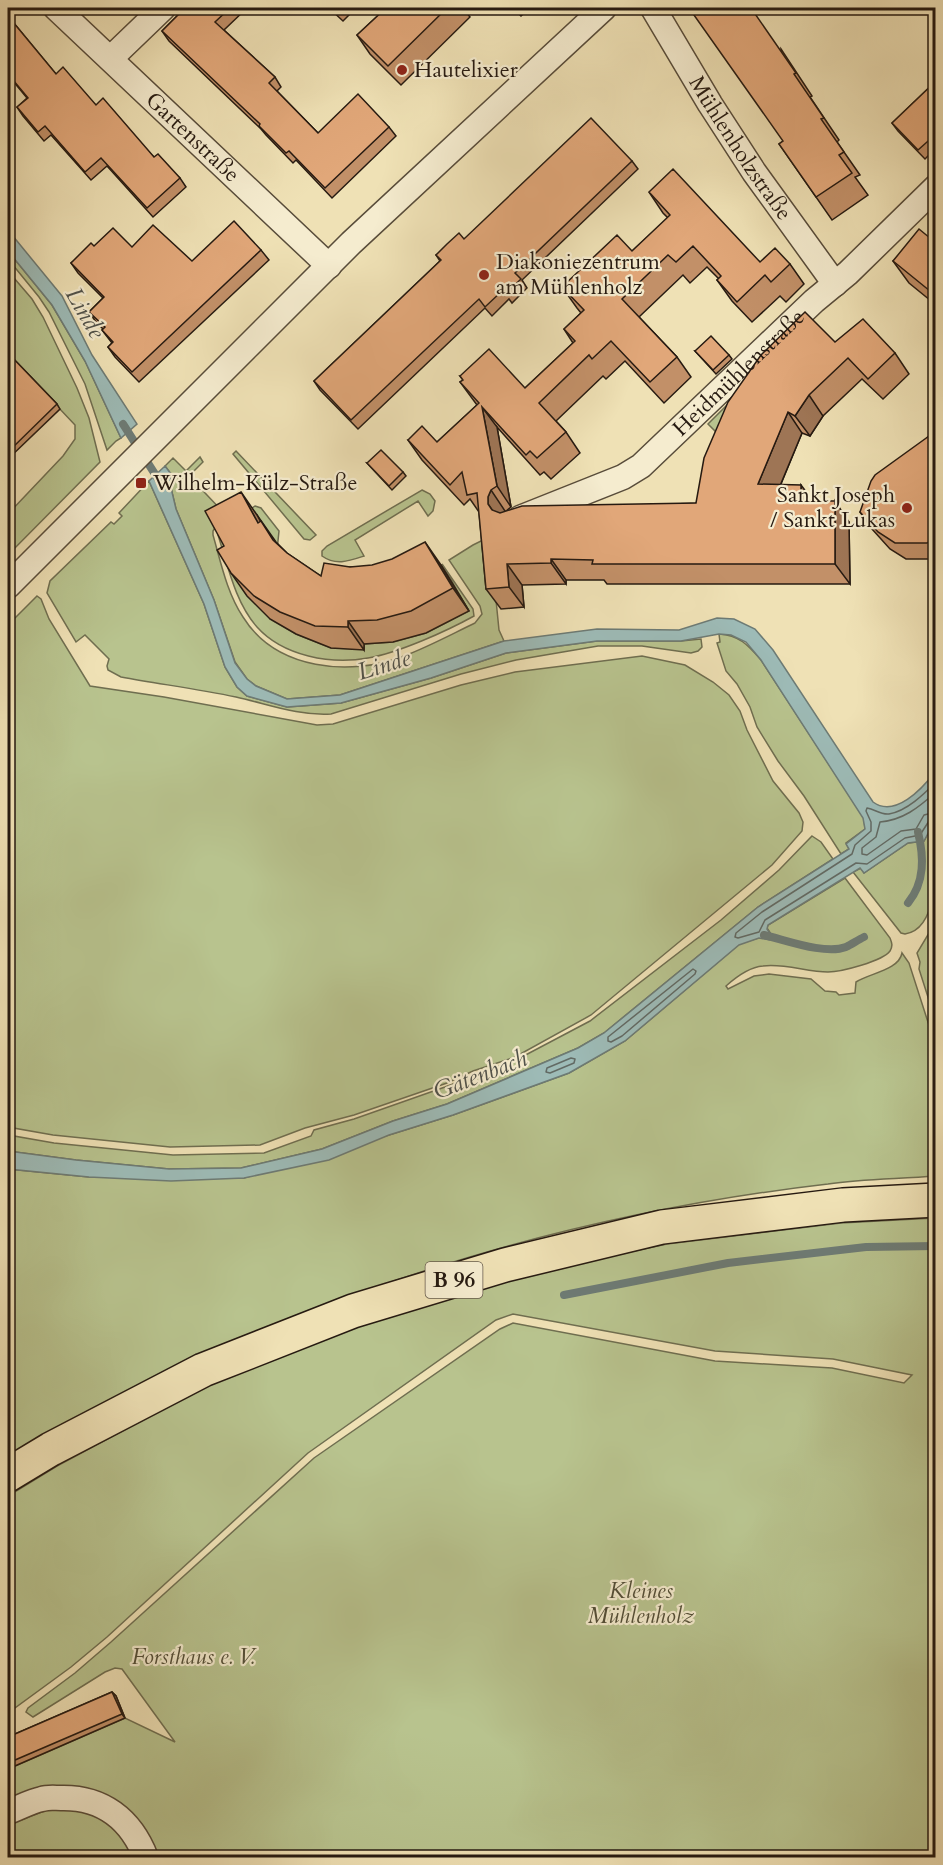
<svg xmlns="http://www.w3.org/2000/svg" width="943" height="1865" font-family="Cardo,serif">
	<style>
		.green { fill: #b8c38e; stroke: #6f6e50; stroke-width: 1.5 }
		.water { fill: #9dbbb7; stroke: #6d7b75; stroke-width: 1.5 }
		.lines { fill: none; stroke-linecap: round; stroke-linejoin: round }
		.shore { stroke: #626a64; stroke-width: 1.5 }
		.stream { stroke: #6d7b75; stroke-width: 8 }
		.street-casing { stroke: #584c3a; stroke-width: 27 }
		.primary-casing { stroke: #261a11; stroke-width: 36 }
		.street { stroke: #f5eccf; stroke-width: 24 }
		.primary { stroke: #efe1b5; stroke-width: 33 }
		.wall { fill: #c29068; stroke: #261a11; stroke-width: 1.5 }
		.shaded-wall { fill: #9e7555; stroke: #261a11; stroke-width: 1.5 }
		.building { fill: #e1a779; stroke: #261a11; stroke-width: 1.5 }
		.poi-dot { fill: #8f2418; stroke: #f5eccf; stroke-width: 2 }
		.labels { text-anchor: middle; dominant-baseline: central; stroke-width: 4.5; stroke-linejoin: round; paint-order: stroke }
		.shield { fill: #f5eccf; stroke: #64594a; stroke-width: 1.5 }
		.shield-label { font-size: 21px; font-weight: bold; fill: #261a11 }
		.poi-label { font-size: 22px; fill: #261a11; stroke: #f5eccf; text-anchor: start }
		.street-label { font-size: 22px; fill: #261a11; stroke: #f5eccf }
		.park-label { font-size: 22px; font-style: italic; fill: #524d36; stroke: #f5eccf }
		.water-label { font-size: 24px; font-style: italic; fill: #50524b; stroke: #f5eccf }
	</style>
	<rect width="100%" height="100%" fill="#efe1b5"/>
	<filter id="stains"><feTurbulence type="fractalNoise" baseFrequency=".00333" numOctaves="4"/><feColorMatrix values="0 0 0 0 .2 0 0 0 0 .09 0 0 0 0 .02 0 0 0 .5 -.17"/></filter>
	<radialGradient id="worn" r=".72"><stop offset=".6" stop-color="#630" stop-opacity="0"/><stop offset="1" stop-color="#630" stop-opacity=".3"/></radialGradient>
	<!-- green -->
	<g class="green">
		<path d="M 8,251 L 52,305 L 85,361 L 121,438 L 116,441 L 107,450 L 85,384 L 49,312 L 39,297 L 8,259 Z"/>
		<path d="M 8,271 L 32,299 L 43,317 L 77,388 L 89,418 L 100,462 L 8,555 L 8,514 L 63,456 L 75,439 L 75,425 L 8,354 Z"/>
		<path d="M 733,399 L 721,437 L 708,424 Z"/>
		<path d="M 236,451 L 316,535 L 310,540 L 304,539 L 233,454 Z"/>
		<path d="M 200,457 L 203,462 L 189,476 L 224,513 L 213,531 L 213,535 C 221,563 227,593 243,617 C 276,670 350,677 404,656 C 428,647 452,634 475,623 L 482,614 L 480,606 L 449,560 L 473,545 L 483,540 L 490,540 L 499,630 L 504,641 L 340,695 L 287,699 L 256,686 L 247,679 L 235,662 L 214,600 L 176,509 L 171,488 L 171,474 L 165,466 L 173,458 L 186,471 Z"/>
		<path d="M 149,481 L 204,604 L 225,667 L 237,687 L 247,696 L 287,707 L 341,703 L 431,678 L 506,653 L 597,641 L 681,641 L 701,639 L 702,647 L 698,651 L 691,653 L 642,646 L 598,646 L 516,660 L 461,674 L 331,714 C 298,716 268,704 236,697 C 198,689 159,684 121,677 L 108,670 L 107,666 L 109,659 L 85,635 L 76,642 L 47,593 L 50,581 L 111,522 L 114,524 L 122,516 L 119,513 Z"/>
		<path d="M 422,490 L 430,494 L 435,501 L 433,511 L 428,516 L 418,501 L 355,540 L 364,556 C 349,561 336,566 322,556 L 322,551 L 327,546 Z"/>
		<path d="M 255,506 L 261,508 L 279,531 L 270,619 L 296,634 L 331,648 L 364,649 L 364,644 L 393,642 L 426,633 L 469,611 L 442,564 L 473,609 L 474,616 C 447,631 398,653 368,658 C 331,665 283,656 257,627 C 235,602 228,566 218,535 L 219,531 Z"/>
		<path d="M 37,596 L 41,599 L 49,619 L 90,686 L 164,697 L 317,725 L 333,724 L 461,685 L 515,672 L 642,656 L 685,665 L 713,682 L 729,695 L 740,711 L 747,730 L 773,781 L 799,813 L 803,822 L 802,831 L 772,865 L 591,1015 L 515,1057 L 473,1071 L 447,1083 L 354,1115 L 305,1128 L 260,1145 L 170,1147 L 53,1135 L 8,1127 L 8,625 Z"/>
		<path d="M 719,634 C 739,635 748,645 761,660 L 864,818 L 865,829 L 846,843 L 849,849 L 841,854 L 804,796 L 778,761 L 757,727 L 750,707 L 737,684 L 726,671 L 717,643 L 720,642 Z"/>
		<path d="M 935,820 C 935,849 943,929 905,934 L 901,933 L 853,872 L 861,868 L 864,873 L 908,843 L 924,841 Z"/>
		<path d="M 812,836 L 821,842 L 833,859 L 758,907 L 604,1033 L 578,1048 L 447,1104 L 393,1121 L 322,1149 L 241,1168 L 169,1169 L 76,1160 L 8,1151 L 8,1135 L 54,1143 L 173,1155 L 264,1153 L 311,1136 L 314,1130 L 354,1119 L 445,1087 L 518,1059 L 590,1021 L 721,920 L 779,870 Z"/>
		<path d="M 845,878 L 890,938 C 892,943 893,946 890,951 C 883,961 841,972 828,972 C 807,972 784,963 763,966 C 750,967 736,977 726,986 L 728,989 L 754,976 L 769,974 L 811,979 L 825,991 L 836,992 L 839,995 L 855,993 L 856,982 C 870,973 899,970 902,953 L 909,963 L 935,1044 L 935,1176 C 900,1179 863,1179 828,1184 C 585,1212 347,1282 129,1391 C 88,1412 47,1432 8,1456 L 8,1169 L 89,1177 L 244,1178 L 389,1135 L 453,1115 L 569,1073 L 625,1041 L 739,944 L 771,934 L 767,928 L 768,925 Z"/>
		<path d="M 935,923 L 935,1019 L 919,969 L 920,962 L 917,953 Z"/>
		<path d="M 935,1218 L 935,1857 L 159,1857 L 149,1837 L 133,1816 L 8,1801 L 8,1769 L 125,1718 L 175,1742 L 122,1669 L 115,1668 L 105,1672 L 33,1717 L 26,1712 L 28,1708 L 75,1673 L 111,1642 L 314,1458 L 500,1329 L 513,1323 L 715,1361 L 832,1368 L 904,1383 L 912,1375 L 833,1359 L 715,1351 L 513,1314 L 496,1320 L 308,1453 L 107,1637 L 71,1667 L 8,1713 L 8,1496 L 57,1466 L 206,1386 L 358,1326 L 511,1277 L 667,1244 L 841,1223 Z"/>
		<path d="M 77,1808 C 113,1820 116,1824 134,1858 L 8,1858 L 8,1825 L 47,1810 Z"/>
	</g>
	<!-- water -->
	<g class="water">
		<path d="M 8,230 L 62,296 L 92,355 L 137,424 L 121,438 L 85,361 L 52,305 L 8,251 Z"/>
		<path d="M 165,466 L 171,474 L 171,488 L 176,509 L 214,600 L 235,663 L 247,679 L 256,686 L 287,699 L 340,695 L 504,641 L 597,629 L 679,630 L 717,618 L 734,619 L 755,629 L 773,650 L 873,802 C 895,818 922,789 935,772 L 935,820 L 924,841 L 908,843 L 864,873 L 860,868 L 768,925 L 767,929 L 773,937 L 770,940 L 759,938 L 739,945 L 625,1041 L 569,1073 L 453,1115 L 389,1135 L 329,1160 L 244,1178 L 171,1181 L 89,1177 L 8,1169 L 8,1151 L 76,1160 L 169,1169 L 241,1168 L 322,1149 L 393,1121 L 447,1104 L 578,1048 L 604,1033 L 758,907 L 849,849 L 846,844 L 865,829 L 863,818 L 761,660 L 746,642 L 731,635 L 719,634 L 681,641 L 597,641 L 506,653 L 431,678 L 341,703 L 287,707 L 247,696 L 237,687 L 225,667 L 204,604 L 149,481 Z"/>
	</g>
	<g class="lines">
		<!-- shore -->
		<g class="shore">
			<path d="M 936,782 C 924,794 907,811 889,814 C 880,815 875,809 867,808 L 866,811 L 871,822 L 871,831 L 855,845 L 852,854 L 762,912 L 736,933 L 735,937 L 738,938 L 759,932 L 765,920 L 856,863 L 867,864 L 905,838 L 920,835 L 929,821 L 936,819"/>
			<path d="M 936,792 C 918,808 903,820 880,822 L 876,837 L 862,848 L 862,854 L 867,855 L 901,831 L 916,829 L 924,815 L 936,812"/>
			<path d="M 693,969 L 696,971 L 695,974 L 622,1036 L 611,1042 L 608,1041 L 608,1037 Z"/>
			<path d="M 571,1058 L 575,1059 L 574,1063 L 550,1073 L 546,1072 L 547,1068 Z"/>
		</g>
		<!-- stream -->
		<g class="stream">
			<path d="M 123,424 L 160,482"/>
			<path d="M 908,903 C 925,882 924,857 918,832"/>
			<path d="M 764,935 C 786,940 825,955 846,947 C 852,944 858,940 864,937"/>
			<path d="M 564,1295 L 728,1263 L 866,1247 L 936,1246"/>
		</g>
		<!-- street casing -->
		<g class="street-casing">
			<g id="street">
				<path id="s1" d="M 56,8 L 329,266"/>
				<path id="s2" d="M 653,8 L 710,104 L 754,172 L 835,284"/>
				<path d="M 111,58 L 163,8"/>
				<path id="s3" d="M 520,518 L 623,477 L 641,466 L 814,301 L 848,273 L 936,187"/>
				<path d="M 8,586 L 351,243 L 604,8"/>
				<path d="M 8,1812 C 19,1808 31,1801 42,1799 C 48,1797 55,1798 61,1798 C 102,1797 131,1819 146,1858"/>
			</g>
		</g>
		<!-- primary casing -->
		<g class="primary-casing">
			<path id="primary" d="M 8,1475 L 51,1449 L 203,1370 L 353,1311 L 505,1265 L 662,1227 L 843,1205 L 936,1200"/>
		</g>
		<!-- street -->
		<use href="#street" class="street"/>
		<!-- primary -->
		<use href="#primary" class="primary"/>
	</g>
	<!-- wall -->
	<g class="wall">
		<path d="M 185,8 L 247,8 L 224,30 L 275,77 L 281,87 L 277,91 L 318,133 L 389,127 L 396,136 L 332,198 L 296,160 L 293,163 L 266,135 L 261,129 L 169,41 L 162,31 Z"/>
		<path d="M 329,8 L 356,8 L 343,21 Z"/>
		<path d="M 386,8 L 463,8 L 470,17 L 401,85 L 370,54 L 357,35 Z"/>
		<path d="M 513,8 L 530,8 L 521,16 Z"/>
		<path d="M 8,16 L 56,74 L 96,105 L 154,157 L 180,178 L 186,187 L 153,217 L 107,166 L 91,180 L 51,135 L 44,141 L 23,116 L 17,107 L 27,98 L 8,75 Z"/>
		<path d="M 781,49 L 812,96 L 810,97 L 839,140 L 837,142 L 860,175 L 855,177 L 868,195 L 832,220 L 779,144 L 783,141 Z"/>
		<path d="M 936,81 L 936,148 L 925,159 L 898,131 L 892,123 Z"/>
		<path d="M 632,161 L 638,169 L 522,280 L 527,288 L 512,303 L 509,299 L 492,316 L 485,308 L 358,429 L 320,390 L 314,381 L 440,261 L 436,255 L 464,239 Z"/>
		<path d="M 649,192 L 760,262 L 790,264 L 804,284 L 786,302 L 780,296 L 752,322 L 732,301 L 717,280 L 719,279 L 707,267 L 690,283 L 683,275 L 639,317 L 677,357 L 691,377 L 664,403 L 625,361 L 606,379 L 603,376 L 556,421 L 566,432 L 580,453 L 551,479 L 544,472 L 540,475 L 497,427 L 511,507 L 505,512 L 696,503 L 835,342 L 895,353 L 909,374 L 883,399 L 862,379 L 823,416 L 810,436 L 802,433 L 781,484 L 849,522 L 850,584 L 607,584 L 604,580 L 566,580 L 566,584 L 522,585 L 524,607 L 501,609 L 486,589 L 479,512 L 470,499 L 464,505 L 422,460 L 408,440 L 437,442 L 477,405 L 460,382 L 463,380 L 460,376 L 525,388 L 573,343 L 564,329 L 581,313 L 577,308 L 562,287 L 632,251 L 668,218 L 663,213 Z"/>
		<path d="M 936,243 L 936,305 L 909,283 L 893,261 Z"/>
		<path d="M 94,246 L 132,247 L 192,261 L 261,250 L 269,260 L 139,382 L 115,357 L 108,347 L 112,343 L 102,330 L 103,329 L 96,322 L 89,312 L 103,298 L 78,273 L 71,263 Z"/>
		<path d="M 695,351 L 729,355 L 732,359 L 716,374 Z"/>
		<path d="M 8,353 L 57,404 L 60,409 L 8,459 Z"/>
		<path d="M 936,428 L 936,559 L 906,559 L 890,549 L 872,529 L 860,512 Z"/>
		<path d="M 367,463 L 403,472 L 406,476 L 392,490 Z"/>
		<path d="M 257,515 L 276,542 L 287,553 L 321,576 L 350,567 L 441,565 L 469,611 L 426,633 L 393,642 L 364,644 L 364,650 L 331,648 L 296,634 L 270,619 L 247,596 L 231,573 L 224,546 Z"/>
		<path d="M 112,1692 L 116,1696 L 125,1718 L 8,1769 L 8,1737 Z"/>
	</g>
	<!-- shaded-wall -->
	<g class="shaded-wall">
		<path d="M 936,283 L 936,299 L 930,291 Z"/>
		<path d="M 809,395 L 823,416 L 810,436 L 795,416 Z"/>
		<path d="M 482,407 L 497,427 L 511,507 L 497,486 Z"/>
		<path d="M 788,412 L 802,433 L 772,505 L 758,484 Z"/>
		<path d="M 801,485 L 816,505 L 801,501 Z"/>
		<path d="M 491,490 L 505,511 L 502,517 L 503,525 L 488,504 L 488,497 Z"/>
		<path d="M 241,492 L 257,515 L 274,546 L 258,523 Z"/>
		<path d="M 835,501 L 849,522 L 850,584 L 835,564 Z"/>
		<path d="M 425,542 L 441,565 L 469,611 L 453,588 Z"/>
		<path d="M 551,559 L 566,580 L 566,584 L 551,563 Z"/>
		<path d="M 507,564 L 522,585 L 524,607 L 509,587 Z"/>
		<path d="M 348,621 L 364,644 L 364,650 L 348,627 Z"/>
		<path d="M 112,1692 L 116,1696 L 125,1718 L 122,1714 Z"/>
	</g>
	<!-- building -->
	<g class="building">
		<path d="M 185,8 L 230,8 L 215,22 L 275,77 L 269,83 L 318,133 L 358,94 L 389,127 L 325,188 L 289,151 L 286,153 L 259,126 L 260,124 L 162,31 Z"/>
		<path d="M 332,8 L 341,8 L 337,12 Z"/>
		<path d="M 386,8 L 447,8 L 388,66 L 357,35 Z"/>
		<path d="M 689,8 L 751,8 L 796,73 L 794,74 L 824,118 L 821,119 L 844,152 L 839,155 L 852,173 L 816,197 L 779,144 L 783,141 Z"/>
		<path d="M 8,16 L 56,74 L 63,67 L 96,105 L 103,98 L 154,157 L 158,154 L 180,178 L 147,208 L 101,158 L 85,172 L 45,126 L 38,132 L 17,107 L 28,98 L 8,74 Z"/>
		<path d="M 936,81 L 936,134 L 918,150 L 892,123 Z"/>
		<path d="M 591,118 L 632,161 L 515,273 L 521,279 L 505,294 L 502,291 L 485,307 L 479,299 L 351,420 L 314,381 L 441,260 L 436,255 L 447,244 L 459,233 L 464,239 Z"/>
		<path d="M 673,169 L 760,262 L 775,248 L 790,264 L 771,282 L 765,275 L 737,302 L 717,280 L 721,276 L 693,246 L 676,262 L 668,255 L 622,299 L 677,357 L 650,382 L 611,341 L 592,359 L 589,355 L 539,403 L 566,432 L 537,458 L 530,451 L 526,455 L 482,407 L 497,486 L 491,490 L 488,497 L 488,504 L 492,510 L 500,513 L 522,506 L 696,503 L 704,458 L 728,402 L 761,355 L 805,312 L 835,342 L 863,319 L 895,353 L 868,379 L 848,358 L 809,395 L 795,416 L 788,412 L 758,484 L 801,485 L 801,501 L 835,501 L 835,564 L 592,564 L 593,560 L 551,559 L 551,563 L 507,564 L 509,587 L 486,589 L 477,493 L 467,495 L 462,472 L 450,485 L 408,440 L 422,426 L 437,442 L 479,403 L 460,382 L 463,380 L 460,376 L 489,349 L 525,388 L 575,341 L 564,329 L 584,310 L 562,287 L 617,235 L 632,251 L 670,215 L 649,192 Z"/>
		<path d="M 234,221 L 261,250 L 132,372 L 108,347 L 113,342 L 102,330 L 105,327 L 89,312 L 104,297 L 71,263 L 91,243 L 94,246 L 113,228 L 132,247 L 153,225 L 192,261 Z"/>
		<path d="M 919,229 L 936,243 L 936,283 L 930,291 L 893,261 Z"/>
		<path d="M 711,336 L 729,355 L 713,370 L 695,351 Z"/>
		<path d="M 8,353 L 57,404 L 8,452 Z"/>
		<path d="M 936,377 L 936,391 L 931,389 Z"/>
		<path d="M 936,428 L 936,538 L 934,540 L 927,543 L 895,543 L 878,532 L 860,512 L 871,481 L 875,475 L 929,436 Z"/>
		<path d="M 381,450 L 403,472 L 389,486 L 367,463 Z"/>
		<path d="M 241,492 L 258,523 L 261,521 L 273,540 L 287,553 L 321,576 L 324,563 L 350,567 L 372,565 L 392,559 L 425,542 L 453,588 L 411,611 L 377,620 L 348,621 L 348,627 L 315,626 L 280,612 L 254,596 L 231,573 L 217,550 L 224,546 L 205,511 Z"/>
		<path d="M 112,1692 L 122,1714 L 8,1763 L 8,1737 Z"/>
	</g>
	<!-- markers -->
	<g class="poi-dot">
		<circle cx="402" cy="70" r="6"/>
		<circle cx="484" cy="275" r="6"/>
		<rect x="135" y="477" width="12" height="12" rx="3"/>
		<circle cx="907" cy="508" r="6"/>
	</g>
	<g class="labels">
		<!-- shield labels -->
		<rect class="shield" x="425.5" y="1262" width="57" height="36" rx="4.5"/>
		<g class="shield-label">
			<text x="454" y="1280">B 96</text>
		</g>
		<!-- poi labels -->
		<g class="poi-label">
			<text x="414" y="70">Hautelixier</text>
			<text x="496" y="262">Diakoniezentrum<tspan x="496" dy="25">am Mühlenholz</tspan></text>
			<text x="153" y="483">Wilhelm-Külz-Straße</text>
			<text x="895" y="495" text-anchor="end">Sankt Joseph<tspan x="895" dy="25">/ Sankt Lukas</tspan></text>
		</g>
		<!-- street labels -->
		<g class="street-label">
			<text stroke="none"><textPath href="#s1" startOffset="188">Gartenstraße</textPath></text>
			<text stroke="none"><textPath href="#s2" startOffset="165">Mühlenholzstraße</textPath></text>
			<text stroke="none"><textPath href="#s3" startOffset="267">Heidmühlenstraße</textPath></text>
		</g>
		<!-- park labels -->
		<g class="park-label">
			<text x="641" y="1591">Kleines<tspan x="641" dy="25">Mühlenholz</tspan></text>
			<text x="193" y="1657">Forsthaus e. V.</text>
		</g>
		<!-- water labels -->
		<g class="water-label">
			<text transform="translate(85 313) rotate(60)">Linde</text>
			<text transform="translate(384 665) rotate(-17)">Linde</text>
			<text transform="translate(480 1075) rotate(-21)">Gätenbach</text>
		</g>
	</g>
	<!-- margin -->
	<rect width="943" height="1865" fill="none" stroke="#efe1b5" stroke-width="30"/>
	<rect x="9" y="9" width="925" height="1847" fill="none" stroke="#261a11" stroke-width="3"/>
	<rect x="15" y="15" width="913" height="1835" fill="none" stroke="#261a11" stroke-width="1.5"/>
	<rect width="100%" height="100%" filter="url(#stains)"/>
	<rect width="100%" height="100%" fill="url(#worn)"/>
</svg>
